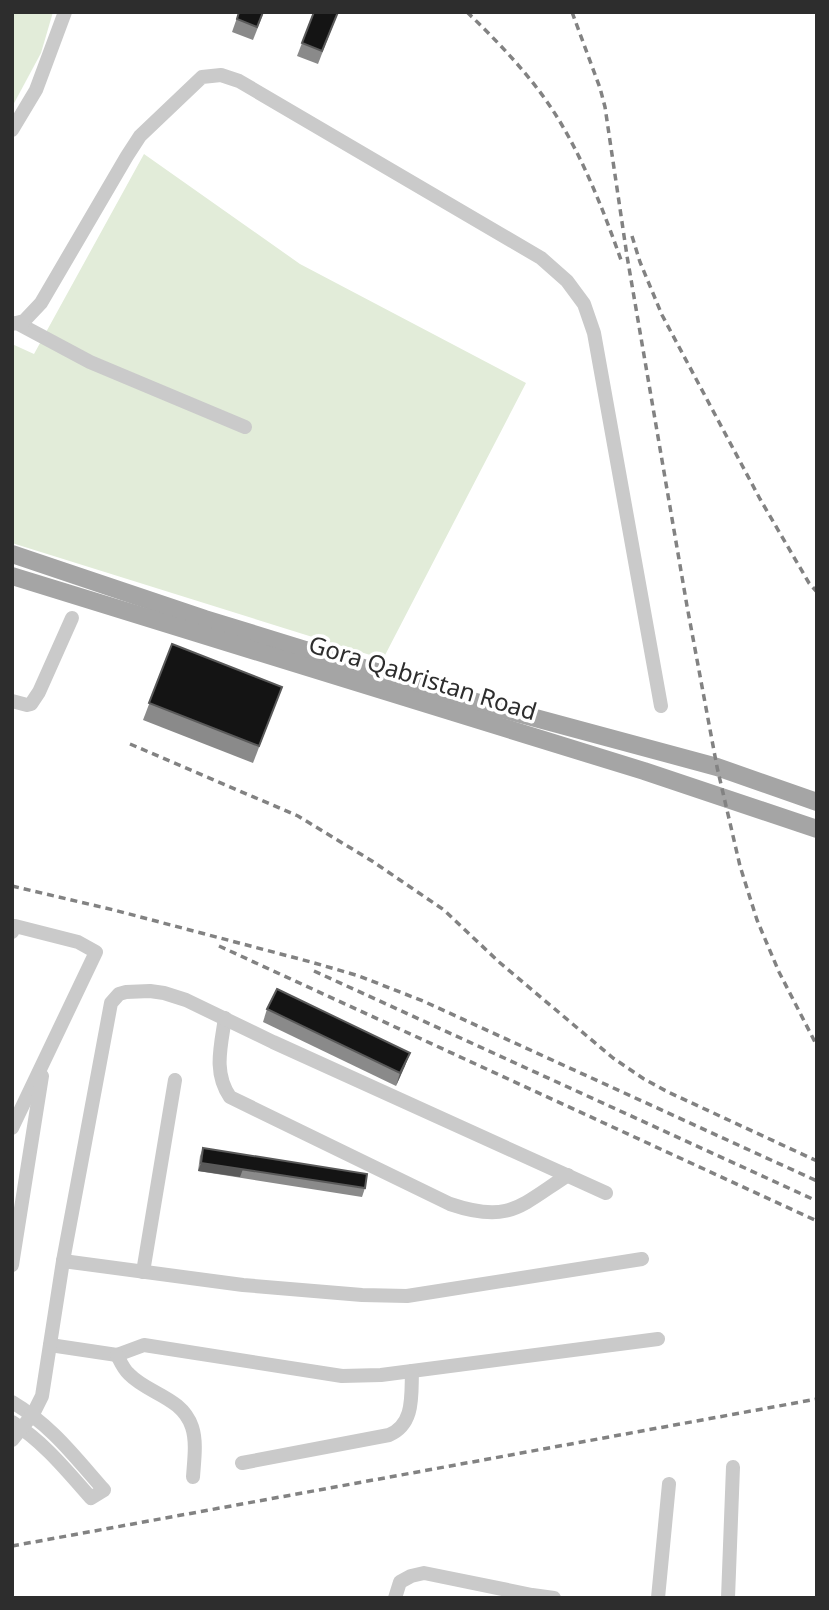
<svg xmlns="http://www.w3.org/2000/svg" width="829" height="1610" font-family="'Noto Sans',sans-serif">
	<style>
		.green { fill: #e2ecd9 }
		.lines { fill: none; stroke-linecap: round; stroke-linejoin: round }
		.minor { stroke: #cacaca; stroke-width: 14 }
		.major { stroke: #a5a5a5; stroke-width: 18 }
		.rail { stroke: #828282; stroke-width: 3.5; stroke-dasharray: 7 5; stroke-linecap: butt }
		.wall { fill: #8a8a8a }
		.shaded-wall { fill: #5a5a5a }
		.building { fill: #141414; stroke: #5a5a5a; stroke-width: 2 }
		.labels { text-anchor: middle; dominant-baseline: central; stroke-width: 7; stroke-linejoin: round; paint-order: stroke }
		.street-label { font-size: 24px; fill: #2d2d2d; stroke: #fff }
	</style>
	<rect width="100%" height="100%" fill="#fff"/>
	<!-- green -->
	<g class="green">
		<path d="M 12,12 L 53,12 L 41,53 L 12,107 Z"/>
		<path d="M 144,154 L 300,264 L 526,383 L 383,659 L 12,543 L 12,344 L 34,354 Z"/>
	</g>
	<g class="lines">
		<!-- minor -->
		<g class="minor">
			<path d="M 12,130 L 36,90 L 65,12"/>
			<path d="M 17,323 L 90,362 L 245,427"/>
			<path d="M 12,324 L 24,321 L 41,303 L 127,156 L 140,136 L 202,77 L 221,75 L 239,81 L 541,258 L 567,281 L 584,304 L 594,333 L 661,706"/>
			<path d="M 12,701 L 27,705 L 31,704 L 39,692 L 72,618"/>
			<path d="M 12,932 L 15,926 L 78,942 L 96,952 L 12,1128"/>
			<path d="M 225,1018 C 221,1046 213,1072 230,1097 L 450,1204 C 509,1224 520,1206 568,1175"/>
			<path d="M 63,1261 L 243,1285 L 362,1295 L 407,1296 L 642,1259"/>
			<path d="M 12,1265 L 42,1076"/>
			<path d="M 143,1272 L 175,1080"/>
			<path d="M 50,1345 L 117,1355 L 144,1345 L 342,1376 L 381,1375 L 658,1339"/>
			<path d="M 117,1355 C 120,1361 124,1370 129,1374 C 148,1394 182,1397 192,1427 C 197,1442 194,1461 193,1477"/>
			<path d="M 12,1402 C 51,1425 74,1456 104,1490 L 91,1498 C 67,1471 44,1442 12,1422"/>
			<path d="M 12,1440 L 33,1414 L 42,1396 L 63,1261 L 111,1003 L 119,994 L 126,992 L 150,991 L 164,993 L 186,1000 L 273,1042 L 606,1193"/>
			<path d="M 242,1463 L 389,1435 C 415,1424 411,1395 412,1371"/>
			<path d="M 395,1598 L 400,1582 L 411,1576 L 424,1573 L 532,1595 L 554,1598"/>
			<path d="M 658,1598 L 669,1484"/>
			<path d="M 728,1598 L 733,1467"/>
		</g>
		<!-- major -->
		<g class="major">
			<path d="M 12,554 L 205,619 L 461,698 L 717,767 L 817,802"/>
			<path d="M 12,576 L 644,771 L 817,829"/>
		</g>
		<!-- rail -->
		<g class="rail">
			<path d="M 467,12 C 498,42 528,73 552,109 C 582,155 603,209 621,260"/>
			<path d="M 572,12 L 600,88 L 605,107 L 627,256 L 687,606 L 717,767 L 740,866 L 757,920 L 779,972 L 817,1046"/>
			<path d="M 632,236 L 640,262 L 662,315 L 760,499 L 809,583 L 817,592"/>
			<path d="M 130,744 L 298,816 L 372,861 L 444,910 L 499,962 L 613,1058 L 644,1079 L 668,1092 L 817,1161"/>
			<path d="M 12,886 L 114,910 L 311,962 L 359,976 L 423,1001 L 817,1181"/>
			<path d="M 219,946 L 817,1221"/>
			<path d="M 314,971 L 817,1201"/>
			<path d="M 12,1546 L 817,1399"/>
		</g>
	</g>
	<!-- wall -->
	<g class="wall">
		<path d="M 239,12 L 264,12 L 253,40 L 232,32 Z"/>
		<path d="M 338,12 L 318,64 L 297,56 L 302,43 Z"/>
		<path d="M 172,644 L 282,687 L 253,763 L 143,720 Z"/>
		<path d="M 267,1009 L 410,1053 L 396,1086 L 263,1022 Z"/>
		<path d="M 203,1148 L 365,1188 L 362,1197 L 198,1171 L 200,1156 Z"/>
	</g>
	<!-- shaded-wall -->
	<g class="shaded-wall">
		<path d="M 410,1053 L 405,1066 L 396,1086 L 400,1073 Z"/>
		<path d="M 201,1163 L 243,1169 L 240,1177 L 198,1171 Z"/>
	</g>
	<!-- building -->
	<g class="building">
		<path d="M 239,12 L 263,12 L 257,27 L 237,19 Z"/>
		<path d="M 314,12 L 338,12 L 322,51 L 302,43 Z"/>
		<path d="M 172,644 L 282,687 L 259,746 L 149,703 Z"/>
		<path d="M 277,989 L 410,1053 L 400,1073 L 267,1009 Z"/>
		<path d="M 203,1148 L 367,1174 L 365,1188 L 201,1163 Z"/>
	</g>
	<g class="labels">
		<!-- street labels -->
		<g class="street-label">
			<text transform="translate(423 677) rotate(17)">Gora Qabristan Road</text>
		</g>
	</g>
	<!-- border -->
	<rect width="829" height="1610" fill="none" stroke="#2d2d2d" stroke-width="28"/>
</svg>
